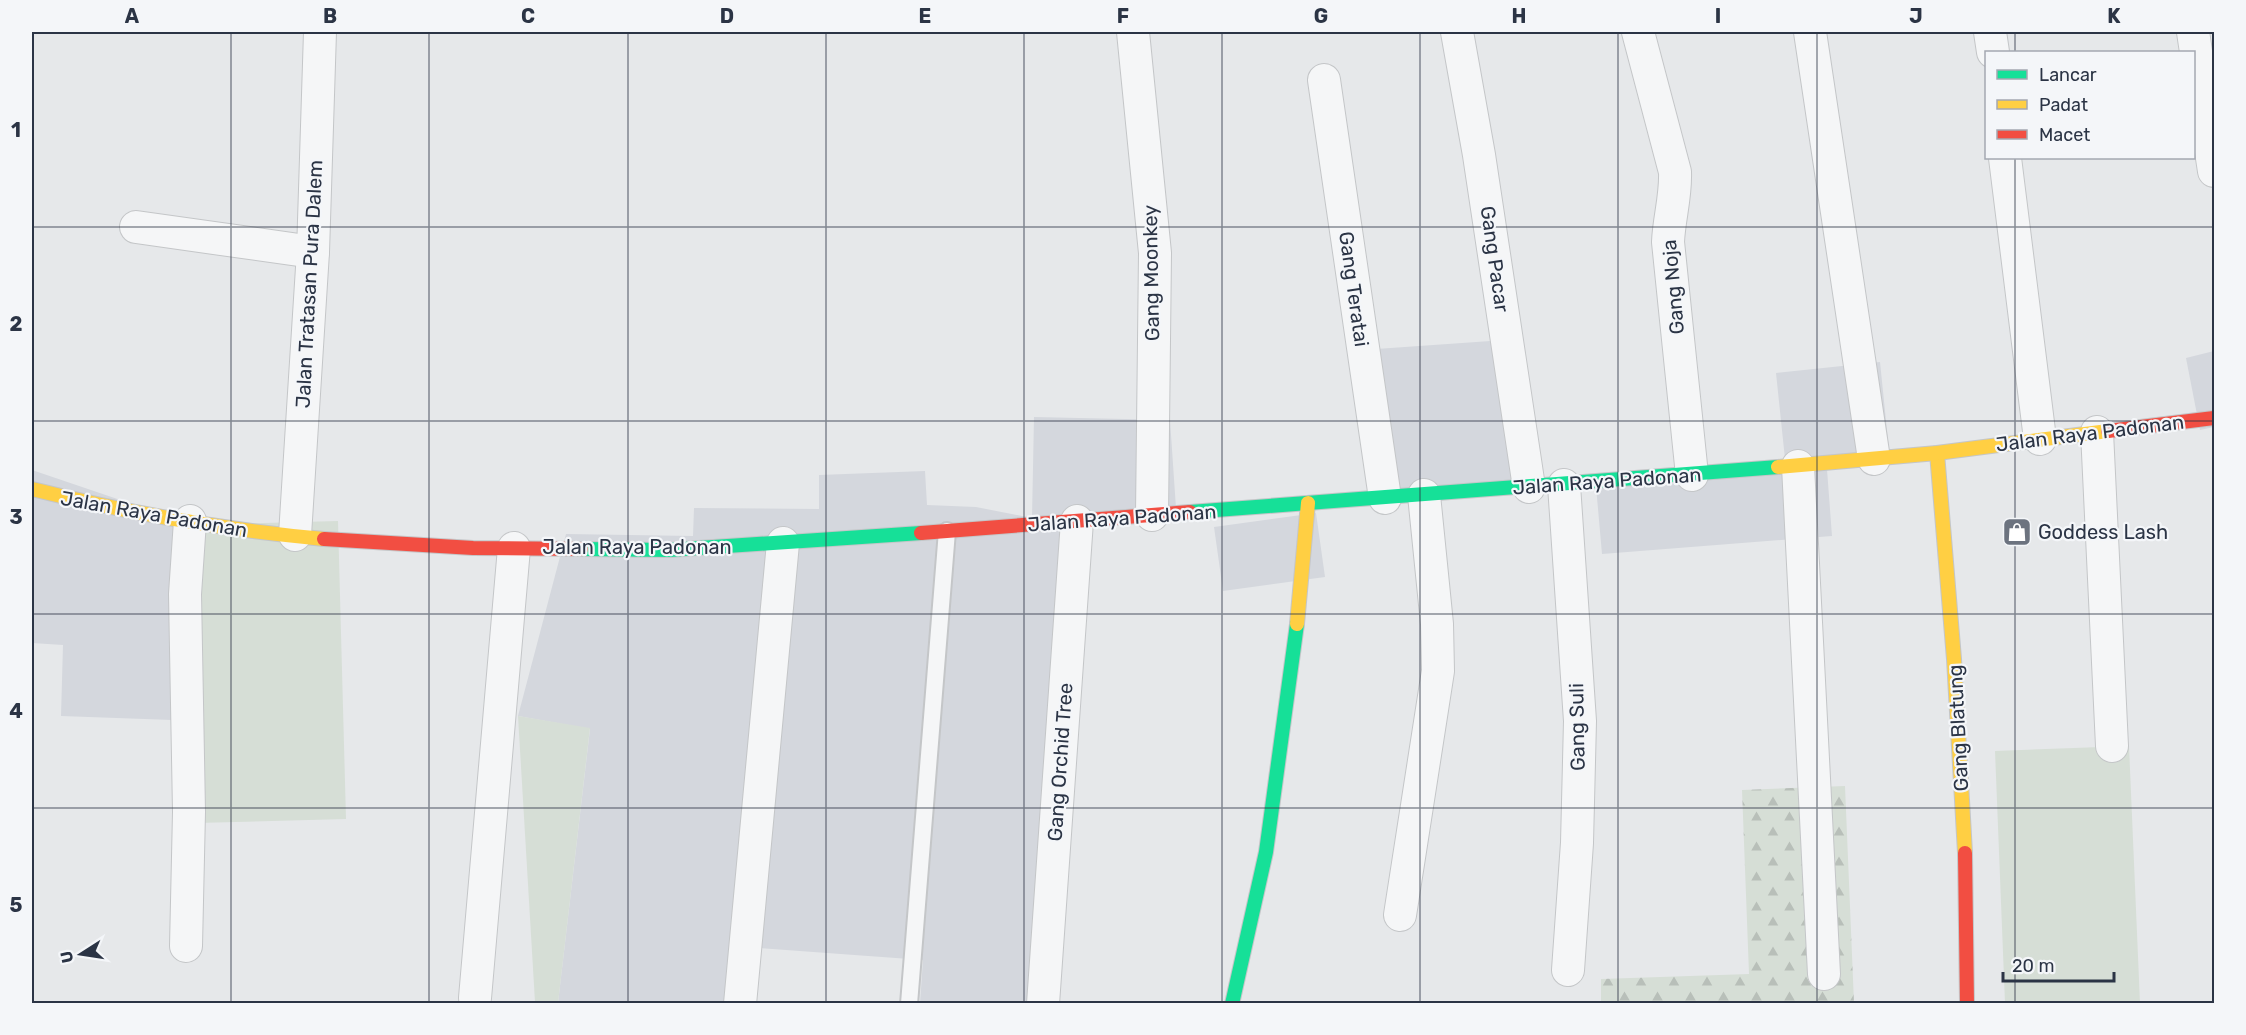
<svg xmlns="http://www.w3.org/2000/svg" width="2246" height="1035" font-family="Rubik,sans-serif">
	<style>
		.built { fill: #d4d7dd }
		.green { fill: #d6ded6 }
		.forest { fill: url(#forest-firs) }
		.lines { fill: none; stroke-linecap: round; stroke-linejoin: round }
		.lane-casing { stroke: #c4c6c8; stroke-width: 20 }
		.street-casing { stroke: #c4c6c8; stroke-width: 34 }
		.fast-casing { stroke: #c4c6c8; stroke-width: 16 }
		.slow-casing { stroke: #c4c6c8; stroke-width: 16 }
		.jam-casing { stroke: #c4c6c8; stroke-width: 16 }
		.lane { stroke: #f5f6f7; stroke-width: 16 }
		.street { stroke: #f5f6f7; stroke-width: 32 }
		.fast { stroke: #16e098; stroke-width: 14 }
		.slow { stroke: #ffcf43; stroke-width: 14 }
		.jam { stroke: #f24e42; stroke-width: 14 }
		.grid { fill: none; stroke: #2b3445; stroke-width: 1.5; stroke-opacity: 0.55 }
		.labels { text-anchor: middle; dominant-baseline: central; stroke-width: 4.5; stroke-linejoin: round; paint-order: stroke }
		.street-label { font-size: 20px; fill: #2b3445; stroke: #f4f6f9 }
		.poi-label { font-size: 20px; fill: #2b3445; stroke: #f4f6f9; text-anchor: start }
		.neatline { fill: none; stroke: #2b3445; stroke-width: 2 }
		.grid-label { font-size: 20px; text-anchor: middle; font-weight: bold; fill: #2b3445 }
	</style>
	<defs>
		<pattern id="forest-firs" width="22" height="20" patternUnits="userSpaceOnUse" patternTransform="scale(1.5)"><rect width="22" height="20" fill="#d6ded6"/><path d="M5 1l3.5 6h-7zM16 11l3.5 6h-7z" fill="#b8bfb9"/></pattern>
	</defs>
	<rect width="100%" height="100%" fill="#e6e8ea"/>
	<!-- built -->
	<g class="built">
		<path d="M 1519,339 L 1529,490 L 1374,504 L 1362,350 Z"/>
		<path d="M 2214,351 L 2214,427 L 2200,430 L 2186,358 Z"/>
		<path d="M 1880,362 L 1889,450 L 1826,456 L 1832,536 L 1602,554 L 1595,475 L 1785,459 L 1776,373 Z"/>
		<path d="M 1034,417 L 1170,420 L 1177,523 L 1076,516 L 1037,854 L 1037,1003 L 920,1003 L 923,960 L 759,948 L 755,1003 L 558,1003 L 590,729 L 518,716 L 566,534 L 693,536 L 694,508 L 819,509 L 819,475 L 925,471 L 927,505 L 976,507 L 1032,518 Z"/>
		<path d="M 32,470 L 194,525 L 200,721 L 61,716 L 63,645 L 32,643 Z"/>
		<path d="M 1316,513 L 1325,577 L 1223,591 L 1214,527 Z"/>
	</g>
	<!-- green -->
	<g class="green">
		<path d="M 338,521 L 346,819 L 196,823 L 194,525 Z"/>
		<path d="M 518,716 L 590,728 L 558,1003 L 535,1002 Z"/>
		<path d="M 2129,746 L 2140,1003 L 2005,1003 L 1995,751 Z"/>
	</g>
	<!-- forest -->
	<path class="forest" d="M 1845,786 L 1854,1003 L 1601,1003 L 1601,979 L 1749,974 L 1742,790 Z"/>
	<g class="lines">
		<!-- lane casing -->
		<g class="lane-casing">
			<path id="lane" d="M 909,1004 L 947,531"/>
		</g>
		<!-- street casing -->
		<g class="street-casing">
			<g id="street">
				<path d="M 1133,32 L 1155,253 L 1152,515"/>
				<path d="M 1457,32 L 1479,155 L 1529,487"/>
				<path d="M 1638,32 L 1675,172 C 1676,197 1669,218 1668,242 L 1692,475"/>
				<path d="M 1810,32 L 1874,459"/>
				<path d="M 1990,32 L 1993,52"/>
				<path d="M 2193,32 L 2214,171"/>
				<path d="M 1324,80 L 1385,498"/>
				<path d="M 2005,158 L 2040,439"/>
				<path d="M 136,227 L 313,252"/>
				<path d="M 2097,432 L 2112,746"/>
				<path d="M 1798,466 L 1824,974"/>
				<path d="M 1564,485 L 1580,721 L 1577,843 L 1568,970"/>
				<path d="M 295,535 L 313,252 L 320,32"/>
				<path d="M 1400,915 L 1438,671 L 1437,624 L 1424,495"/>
				<path d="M 186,946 L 189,812 L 185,594 L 190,521"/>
				<path d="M 475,998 L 514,548"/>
				<path d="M 740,1004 L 783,543"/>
				<path d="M 1043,1004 L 1077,521"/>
			</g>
		</g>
		<!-- fast casing -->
		<g class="fast-casing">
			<g id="fast">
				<path d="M 1190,512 L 1778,467"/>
				<path d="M 581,549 L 669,550 L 921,533"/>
				<path d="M 1232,1004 L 1266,852 L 1297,624"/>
			</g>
		</g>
		<!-- slow casing -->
		<g class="slow-casing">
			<g id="slow">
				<path d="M 1937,453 L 1954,659 L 1965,853"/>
				<path d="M 1778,467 L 1937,453 L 2108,431"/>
				<path d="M 32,489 C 128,513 225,530 324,539"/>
				<path d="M 1297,624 L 1308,503"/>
			</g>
		</g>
		<!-- jam casing -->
		<g class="jam-casing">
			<g id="jam">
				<path d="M 2108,431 L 2214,418"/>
				<path d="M 921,533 L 1190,512"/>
				<path d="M 324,539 L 473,548 L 581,549"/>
				<path d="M 1965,853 L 1967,1004"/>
			</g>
		</g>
		<!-- lane -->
		<use href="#lane" class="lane"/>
		<!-- street -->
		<use href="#street" class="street"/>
		<!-- fast -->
		<use href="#fast" class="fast"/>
		<!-- slow -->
		<use href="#slow" class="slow"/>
		<!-- jam -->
		<use href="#jam" class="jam"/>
	</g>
	<!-- grid -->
	<path class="grid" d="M 231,32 L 231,1004M 429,32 L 429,1004M 628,32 L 628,1004M 826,32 L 826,1004M 1024,32 L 1024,1004M 1222,32 L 1222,1004M 1420,32 L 1420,1004M 1618,32 L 1618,1004M 1817,32 L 1817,1004M 2015,32 L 2015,52M 2015,158 L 2015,1004M 32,227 L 2214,227M 32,421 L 2214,421M 32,614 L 2214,614M 32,808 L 2214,808"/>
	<!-- icons -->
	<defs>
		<g id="shop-square" transform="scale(1.5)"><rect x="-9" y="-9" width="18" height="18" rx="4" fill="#6c737f" stroke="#f4f6f9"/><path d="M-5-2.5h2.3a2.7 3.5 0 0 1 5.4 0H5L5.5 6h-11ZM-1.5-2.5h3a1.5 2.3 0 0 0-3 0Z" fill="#fff"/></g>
	</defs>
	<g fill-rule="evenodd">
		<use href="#shop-square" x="2017" y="532"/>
	</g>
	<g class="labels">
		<!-- street labels -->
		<g class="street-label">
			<text transform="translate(1495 259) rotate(82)">Gang Pacar</text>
			<text transform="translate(1151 273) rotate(-91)">Gang Moonkey</text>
			<text transform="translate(309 284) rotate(-87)">Jalan Tratasan Pura Dalem</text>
			<text transform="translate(1673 287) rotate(-95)">Gang Noja</text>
			<text transform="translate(1354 289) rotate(82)">Gang Teratai</text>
			<text transform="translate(2090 433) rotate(-7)">Jalan Raya Padonan</text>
			<text transform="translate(1607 481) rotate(-4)">Jalan Raya Padonan</text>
			<text transform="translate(154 514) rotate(10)">Jalan Raya Padonan</text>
			<text transform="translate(1122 518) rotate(-4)">Jalan Raya Padonan</text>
			<text x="637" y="547">Jalan Raya Padonan</text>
			<text transform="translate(1577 727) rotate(-91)">Gang Suli</text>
			<text transform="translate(1958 728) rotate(-93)">Gang Blatung</text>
			<text transform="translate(1060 762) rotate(-86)">Gang Orchid Tree</text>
		</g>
		<!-- poi labels -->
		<g class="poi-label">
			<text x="2038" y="532">Goddess Lash</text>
		</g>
	</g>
	<!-- border -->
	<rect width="2246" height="1035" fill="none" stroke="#f4f6f9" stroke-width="66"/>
	<!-- legend -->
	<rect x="1985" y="51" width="210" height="108" fill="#f4f6f9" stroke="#a4a8b1" stroke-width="1.5"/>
	<rect x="1997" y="70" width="30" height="9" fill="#16e098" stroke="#a4a8b1" stroke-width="1.5"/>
	<text x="2039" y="81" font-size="18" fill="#2b3445">Lancar</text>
	<rect x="1997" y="100" width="30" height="9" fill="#ffcf43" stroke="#a4a8b1" stroke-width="1.5"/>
	<text x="2039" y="111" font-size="18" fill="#2b3445">Padat</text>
	<rect x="1997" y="130" width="30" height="9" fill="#f24e42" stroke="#a4a8b1" stroke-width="1.5"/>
	<text x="2039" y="141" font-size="18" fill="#2b3445">Macet</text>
	<!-- north arrow -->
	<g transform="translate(81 954) rotate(258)" stroke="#f4f6f9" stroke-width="4.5" paint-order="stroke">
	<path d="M0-4.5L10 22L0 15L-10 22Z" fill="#2b3445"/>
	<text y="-9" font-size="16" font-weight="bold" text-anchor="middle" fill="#2b3445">U</text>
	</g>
	<!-- scale -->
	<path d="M2003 972v9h111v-9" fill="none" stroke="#2b3445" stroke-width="3"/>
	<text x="2012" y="972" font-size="18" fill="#2b3445" stroke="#f4f6f9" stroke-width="4.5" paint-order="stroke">20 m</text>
	<rect x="33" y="33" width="2180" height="969" class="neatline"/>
	<g class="grid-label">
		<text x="132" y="23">A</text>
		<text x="330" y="23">B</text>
		<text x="528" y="23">C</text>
		<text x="727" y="23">D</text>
		<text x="925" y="23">E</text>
		<text x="1123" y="23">F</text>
		<text x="1321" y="23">G</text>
		<text x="1519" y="23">H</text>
		<text x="1718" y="23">I</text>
		<text x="1916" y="23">J</text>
		<text x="2114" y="23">K</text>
		<text x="16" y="137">1</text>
		<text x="16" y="331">2</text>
		<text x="16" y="524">3</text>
		<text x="16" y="718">4</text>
		<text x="16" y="912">5</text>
	</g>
</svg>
